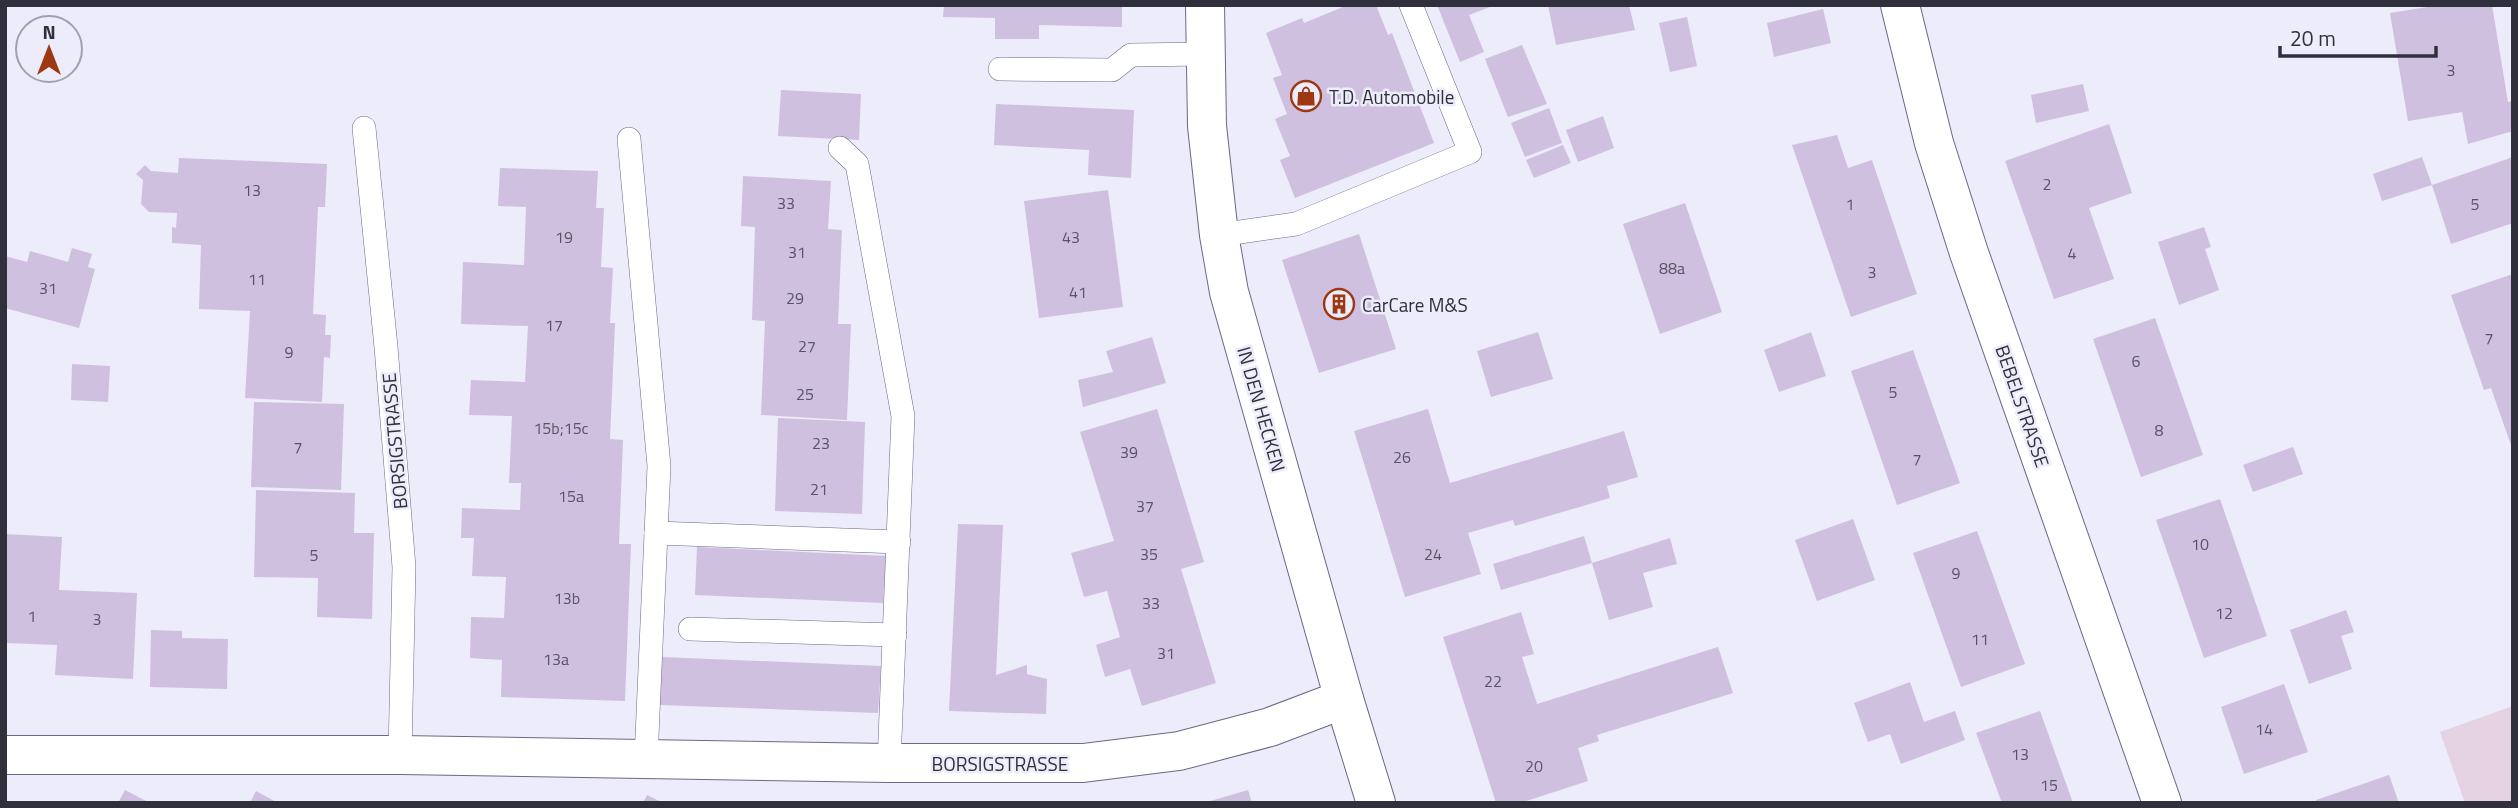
<svg xmlns="http://www.w3.org/2000/svg" width="2518" height="808" font-family="'Titillium Web',sans-serif">
	<style>
		.green { fill: #e5d2e2 }
		.building { fill: #d0c0df }
		.lines { fill: none; stroke-linecap: round; stroke-linejoin: round }
		.lane-casing { stroke: #6a6986; stroke-width: 24 }
		.street-casing { stroke: #6a6986; stroke-width: 40 }
		.lane { stroke: #fff; stroke-width: 23 }
		.street { stroke: #fff; stroke-width: 38 }
		.labels { text-anchor: middle; dominant-baseline: central; stroke-width: 5; stroke-linejoin: round; paint-order: stroke }
		.number-label { font-size: 16px; fill: #585466 }
		.poi-label { font-size: 19px; fill: #30303d; stroke: #ececfa; text-anchor: start }
		.street-label { font-size: 19px; fill: #30303d; stroke: #ececfa }
	</style>
	<rect width="100%" height="100%" fill="#ececfa"/>
	<!-- green -->
	<path class="green" d="M 2513,706 L 2513,803 L 2465,803 L 2440,732 Z"/>
	<!-- building -->
	<g class="building">
		<path d="M 944,5 L 1122,5 L 1122,27 L 1039,25 L 1039,39 L 995,39 L 995,18 L 943,17 Z"/>
		<path d="M 1348,5 L 1376,5 L 1388,35 L 1392,33 L 1434,143 L 1295,198 L 1280,160 L 1290,156 L 1275,119 L 1287,114 L 1273,78 L 1282,75 L 1266,33 L 1302,18 L 1304,23 Z"/>
		<path d="M 1437,5 L 1495,5 L 1469,15 L 1484,52 L 1460,62 Z"/>
		<path d="M 1548,5 L 1629,5 L 1635,30 L 1556,45 Z"/>
		<path d="M 2440,5 L 2492,5 L 2508,102 L 2512,101 L 2513,107 L 2513,131 L 2468,144 L 2462,112 L 2408,121 L 2390,13 Z"/>
		<path d="M 1823,9 L 1831,43 L 1774,57 L 1767,23 Z"/>
		<path d="M 1687,17 L 1697,66 L 1670,72 L 1659,23 Z"/>
		<path d="M 1522,45 L 1547,104 L 1508,117 L 1485,59 Z"/>
		<path d="M 2083,84 L 2089,111 L 2036,123 L 2031,95 Z"/>
		<path d="M 781,90 L 861,94 L 859,140 L 778,136 Z"/>
		<path d="M 996,104 L 1134,110 L 1131,178 L 1088,175 L 1089,150 L 994,145 Z"/>
		<path d="M 1549,108 L 1562,143 L 1525,157 L 1511,123 Z"/>
		<path d="M 1603,116 L 1614,148 L 1578,162 L 1566,130 Z"/>
		<path d="M 2109,124 L 2132,193 L 2089,208 L 2114,279 L 2054,299 L 2005,161 Z"/>
		<path d="M 1837,135 L 1848,168 L 1872,160 L 1917,294 L 1851,317 L 1792,145 Z"/>
		<path d="M 1563,145 L 1571,163 L 1534,178 L 1526,160 Z"/>
		<path d="M 2422,157 L 2432,185 L 2382,201 L 2373,174 Z"/>
		<path d="M 2513,157 L 2513,223 L 2451,244 L 2432,185 Z"/>
		<path d="M 179,158 L 327,164 L 325,207 L 318,207 L 313,314 L 326,315 L 325,335 L 331,335 L 330,358 L 324,357 L 322,402 L 245,398 L 250,311 L 199,309 L 201,245 L 172,243 L 172,227 L 176,228 L 177,213 L 149,212 L 141,204 L 143,180 L 136,174 L 145,165 L 151,171 L 178,173 Z"/>
		<path d="M 500,168 L 598,171 L 596,208 L 604,208 L 601,267 L 613,268 L 610,323 L 615,323 L 610,439 L 623,440 L 619,544 L 631,544 L 625,701 L 501,697 L 502,660 L 470,658 L 471,617 L 504,618 L 506,577 L 472,576 L 474,538 L 461,538 L 462,508 L 520,510 L 521,483 L 509,483 L 512,416 L 469,415 L 471,380 L 525,382 L 528,326 L 461,324 L 463,262 L 524,265 L 526,207 L 498,206 Z"/>
		<path d="M 743,176 L 831,181 L 828,229 L 842,230 L 838,324 L 851,324 L 847,420 L 761,415 L 765,321 L 752,320 L 755,227 L 741,226 Z"/>
		<path d="M 1108,190 L 1123,307 L 1039,318 L 1024,201 Z"/>
		<path d="M 1685,203 L 1722,312 L 1660,334 L 1623,224 Z"/>
		<path d="M 2204,227 L 2211,247 L 2205,249 L 2219,290 L 2179,305 L 2158,242 Z"/>
		<path d="M 1359,234 L 1396,349 L 1319,373 L 1282,260 Z"/>
		<path d="M 72,248 L 92,254 L 88,267 L 95,269 L 79,328 L 5,308 L 5,256 L 27,262 L 30,251 L 68,262 Z"/>
		<path d="M 2513,274 L 2513,448 L 2512,448 L 2491,388 L 2484,390 L 2451,295 Z"/>
		<path d="M 2155,318 L 2203,455 L 2141,477 L 2093,339 Z"/>
		<path d="M 1538,332 L 1553,379 L 1491,397 L 1477,351 Z"/>
		<path d="M 1811,332 L 1826,376 L 1779,392 L 1764,350 Z"/>
		<path d="M 1152,337 L 1166,383 L 1083,407 L 1078,380 L 1113,372 L 1106,351 Z"/>
		<path d="M 1913,350 L 1960,483 L 1897,505 L 1851,371 Z"/>
		<path d="M 72,364 L 110,366 L 108,402 L 71,400 Z"/>
		<path d="M 254,402 L 344,404 L 341,490 L 251,487 Z"/>
		<path d="M 1157,409 L 1204,562 L 1181,569 L 1216,683 L 1142,706 L 1130,669 L 1105,677 L 1096,645 L 1120,637 L 1107,591 L 1084,597 L 1071,553 L 1114,541 L 1080,432 Z"/>
		<path d="M 1428,409 L 1450,483 L 1624,431 L 1638,477 L 1607,486 L 1610,498 L 1515,526 L 1513,520 L 1468,533 L 1481,574 L 1405,597 L 1354,431 Z"/>
		<path d="M 778,418 L 865,422 L 862,514 L 775,511 Z"/>
		<path d="M 2293,447 L 2303,474 L 2253,492 L 2243,465 Z"/>
		<path d="M 256,490 L 355,493 L 354,533 L 374,533 L 372,619 L 317,617 L 318,578 L 254,577 Z"/>
		<path d="M 2220,499 L 2267,636 L 2204,658 L 2156,520 Z"/>
		<path d="M 1853,519 L 1875,580 L 1817,601 L 1795,540 Z"/>
		<path d="M 958,524 L 1003,525 L 996,675 L 1027,665 L 1027,674 L 1047,679 L 1046,714 L 949,711 Z"/>
		<path d="M 1977,531 L 2025,664 L 1961,687 L 1913,553 Z"/>
		<path d="M 5,534 L 62,537 L 59,590 L 137,593 L 133,679 L 55,675 L 57,645 L 5,643 Z"/>
		<path d="M 1584,536 L 1592,563 L 1501,590 L 1493,564 Z"/>
		<path d="M 1670,538 L 1677,564 L 1643,573 L 1653,607 L 1609,620 L 1592,563 Z"/>
		<path d="M 697,547 L 886,556 L 883,603 L 695,595 Z"/>
		<path d="M 2346,610 L 2354,632 L 2341,636 L 2352,669 L 2309,684 L 2290,630 Z"/>
		<path d="M 1521,612 L 1534,654 L 1522,657 L 1537,704 L 1718,647 L 1733,693 L 1597,735 L 1599,741 L 1578,748 L 1588,781 L 1520,803 L 1496,803 L 1443,637 Z"/>
		<path d="M 151,630 L 182,631 L 182,638 L 228,639 L 227,689 L 150,687 Z"/>
		<path d="M 662,657 L 881,666 L 878,713 L 659,705 Z"/>
		<path d="M 1910,682 L 1924,722 L 1955,711 L 1965,740 L 1901,764 L 1890,734 L 1868,742 L 1854,703 Z"/>
		<path d="M 2284,684 L 2308,752 L 2244,774 L 2221,707 Z"/>
		<path d="M 2040,711 L 2073,803 L 2002,803 L 1976,733 Z"/>
		<path d="M 2389,775 L 2399,803 L 2317,803 L 2316,800 Z"/>
		<path d="M 125,790 L 150,803 L 118,803 Z"/>
		<path d="M 1248,790 L 1252,803 L 1207,803 L 1207,802 Z"/>
		<path d="M 256,791 L 278,803 L 250,803 Z"/>
		<path d="M 647,795 L 663,803 L 643,803 Z"/>
	</g>
	<g class="lines">
		<!-- lane casing -->
		<g class="lane-casing">
			<g id="lane">
				<path d="M 1000,69 L 1112,70 L 1131,55 L 1206,54"/>
				<path d="M 364,128 L 386,347 L 404,567 L 400,755"/>
				<path d="M 629,139 L 659,466 L 646,759"/>
				<path d="M 840,148 L 857,164 L 903,416 L 889,763"/>
				<path d="M 1219,235 L 1296,224 L 1470,152 L 1411,5"/>
				<path d="M 656,533 L 899,542"/>
				<path d="M 690,629 L 895,635"/>
			</g>
		</g>
		<!-- street casing -->
		<g class="street-casing">
			<g id="street">
				<path d="M 1205,5 L 1207,126 L 1219,235 L 1229,292 L 1344,699 L 1376,803"/>
				<path d="M 1900,5 L 1934,143 L 1969,253 L 2162,803"/>
				<path d="M 5,755 L 400,755 L 889,763 L 1083,763 L 1179,751 L 1270,727 L 1344,699"/>
			</g>
		</g>
		<!-- lane -->
		<use href="#lane" class="lane"/>
		<!-- street -->
		<use href="#street" class="street"/>
	</g>
	<!-- icons -->
	<defs>
		<g id="shop-ring" transform="scale(1.575)"><circle r="9.5" fill="#ececfa" stroke="#9e3812" stroke-width="1.5"/><path d="M-5-2.5h2.3a2.7 3.5 0 0 1 5.4 0H5L5.5 6h-11ZM-1.5-2.5h3a1.5 2.3 0 0 0-3 0Z" fill="#9e3812"/></g>
		<g id="building-ring" transform="scale(1.575)"><circle r="9.5" fill="#ececfa" stroke="#9e3812" stroke-width="1.5"/><path d="M-4-6H4V6H1V3H-1V6H-4ZM-2.5-4.3h1.7v1.8h-1.7ZM.8-4.3h1.7v1.8H.8ZM-2.5-1h1.7V.8h-1.7ZM.8-1h1.7V.8H.8Z" fill="#9e3812"/></g>
	</defs>
	<g fill-rule="evenodd">
		<use href="#shop-ring" x="1306" y="96"/>
		<use href="#building-ring" x="1339" y="304"/>
	</g>
	<g class="labels">
		<!-- number labels -->
		<g class="number-label">
			<text x="2451" y="70">3</text>
			<text x="2047" y="184">2</text>
			<text x="252" y="190">13</text>
			<text x="786" y="203">33</text>
			<text x="1850" y="204">1</text>
			<text x="2475" y="204">5</text>
			<text x="564" y="237">19</text>
			<text x="1071" y="237">43</text>
			<text x="797" y="252">31</text>
			<text x="2072" y="253">4</text>
			<text x="1672" y="268">88a</text>
			<text x="1872" y="272">3</text>
			<text x="257" y="279">11</text>
			<text x="48" y="288">31</text>
			<text x="1078" y="292">41</text>
			<text x="795" y="298">29</text>
			<text x="554" y="325">17</text>
			<text x="2489" y="338">7</text>
			<text x="807" y="346">27</text>
			<text x="289" y="352">9</text>
			<text x="2136" y="361">6</text>
			<text x="1893" y="392">5</text>
			<text x="805" y="394">25</text>
			<text x="561" y="428">15b;15c</text>
			<text x="2159" y="430">8</text>
			<text x="821" y="443">23</text>
			<text x="298" y="447">7</text>
			<text x="1129" y="452">39</text>
			<text x="1402" y="457">26</text>
			<text x="1917" y="459">7</text>
			<text x="819" y="489">21</text>
			<text x="571" y="496">15a</text>
			<text x="1145" y="506">37</text>
			<text x="2200" y="544">10</text>
			<text x="1149" y="554">35</text>
			<text x="1433" y="554">24</text>
			<text x="314" y="555">5</text>
			<text x="1956" y="573">9</text>
			<text x="567" y="598">13b</text>
			<text x="1151" y="603">33</text>
			<text x="2224" y="613">12</text>
			<text x="32" y="616">1</text>
			<text x="97" y="619">3</text>
			<text x="1980" y="639">11</text>
			<text x="1166" y="653">31</text>
			<text x="556" y="659">13a</text>
			<text x="1493" y="681">22</text>
			<text x="2264" y="729">14</text>
			<text x="2020" y="754">13</text>
			<text x="1534" y="766">20</text>
			<text x="2049" y="785">15</text>
		</g>
		<!-- poi labels -->
		<g class="poi-label">
			<text x="1329" y="96">T.D. Automobile</text>
			<text x="1362" y="304">CarCare M&amp;S</text>
		</g>
		<!-- street labels -->
		<g class="street-label">
			<text transform="translate(2023 406) rotate(71)">BEBELSTRASSE</text>
			<text transform="translate(1262 409) rotate(74)">IN DEN HECKEN</text>
			<text transform="translate(394 441) rotate(-95)">BORSIGSTRASSE</text>
			<text x="1000" y="763">BORSIGSTRASSE</text>
		</g>
	</g>
	<!-- border -->
	<rect width="2518" height="808" fill="none" stroke="#30303d" stroke-width="14"/>
	<!-- north arrow -->
	<g transform="translate(49 49)"><circle r="33" fill="#ececfa" stroke="#a1a1ae" stroke-width="2"/>
	<path d="M0-5L12 26L0 18L-12 26Z" fill="#9e3812"/>
	<text y="-10" font-size="19" font-weight="bold" text-anchor="middle" fill="#30303d">N</text>
	</g>
	<!-- scale -->
	<path d="M2280 46v10h156v-10" fill="none" stroke="#30303d" stroke-width="3.5"/>
	<text x="2290" y="46" font-size="21" fill="#30303d" stroke="#ececfa" stroke-width="5" paint-order="stroke">20 m</text>
</svg>
